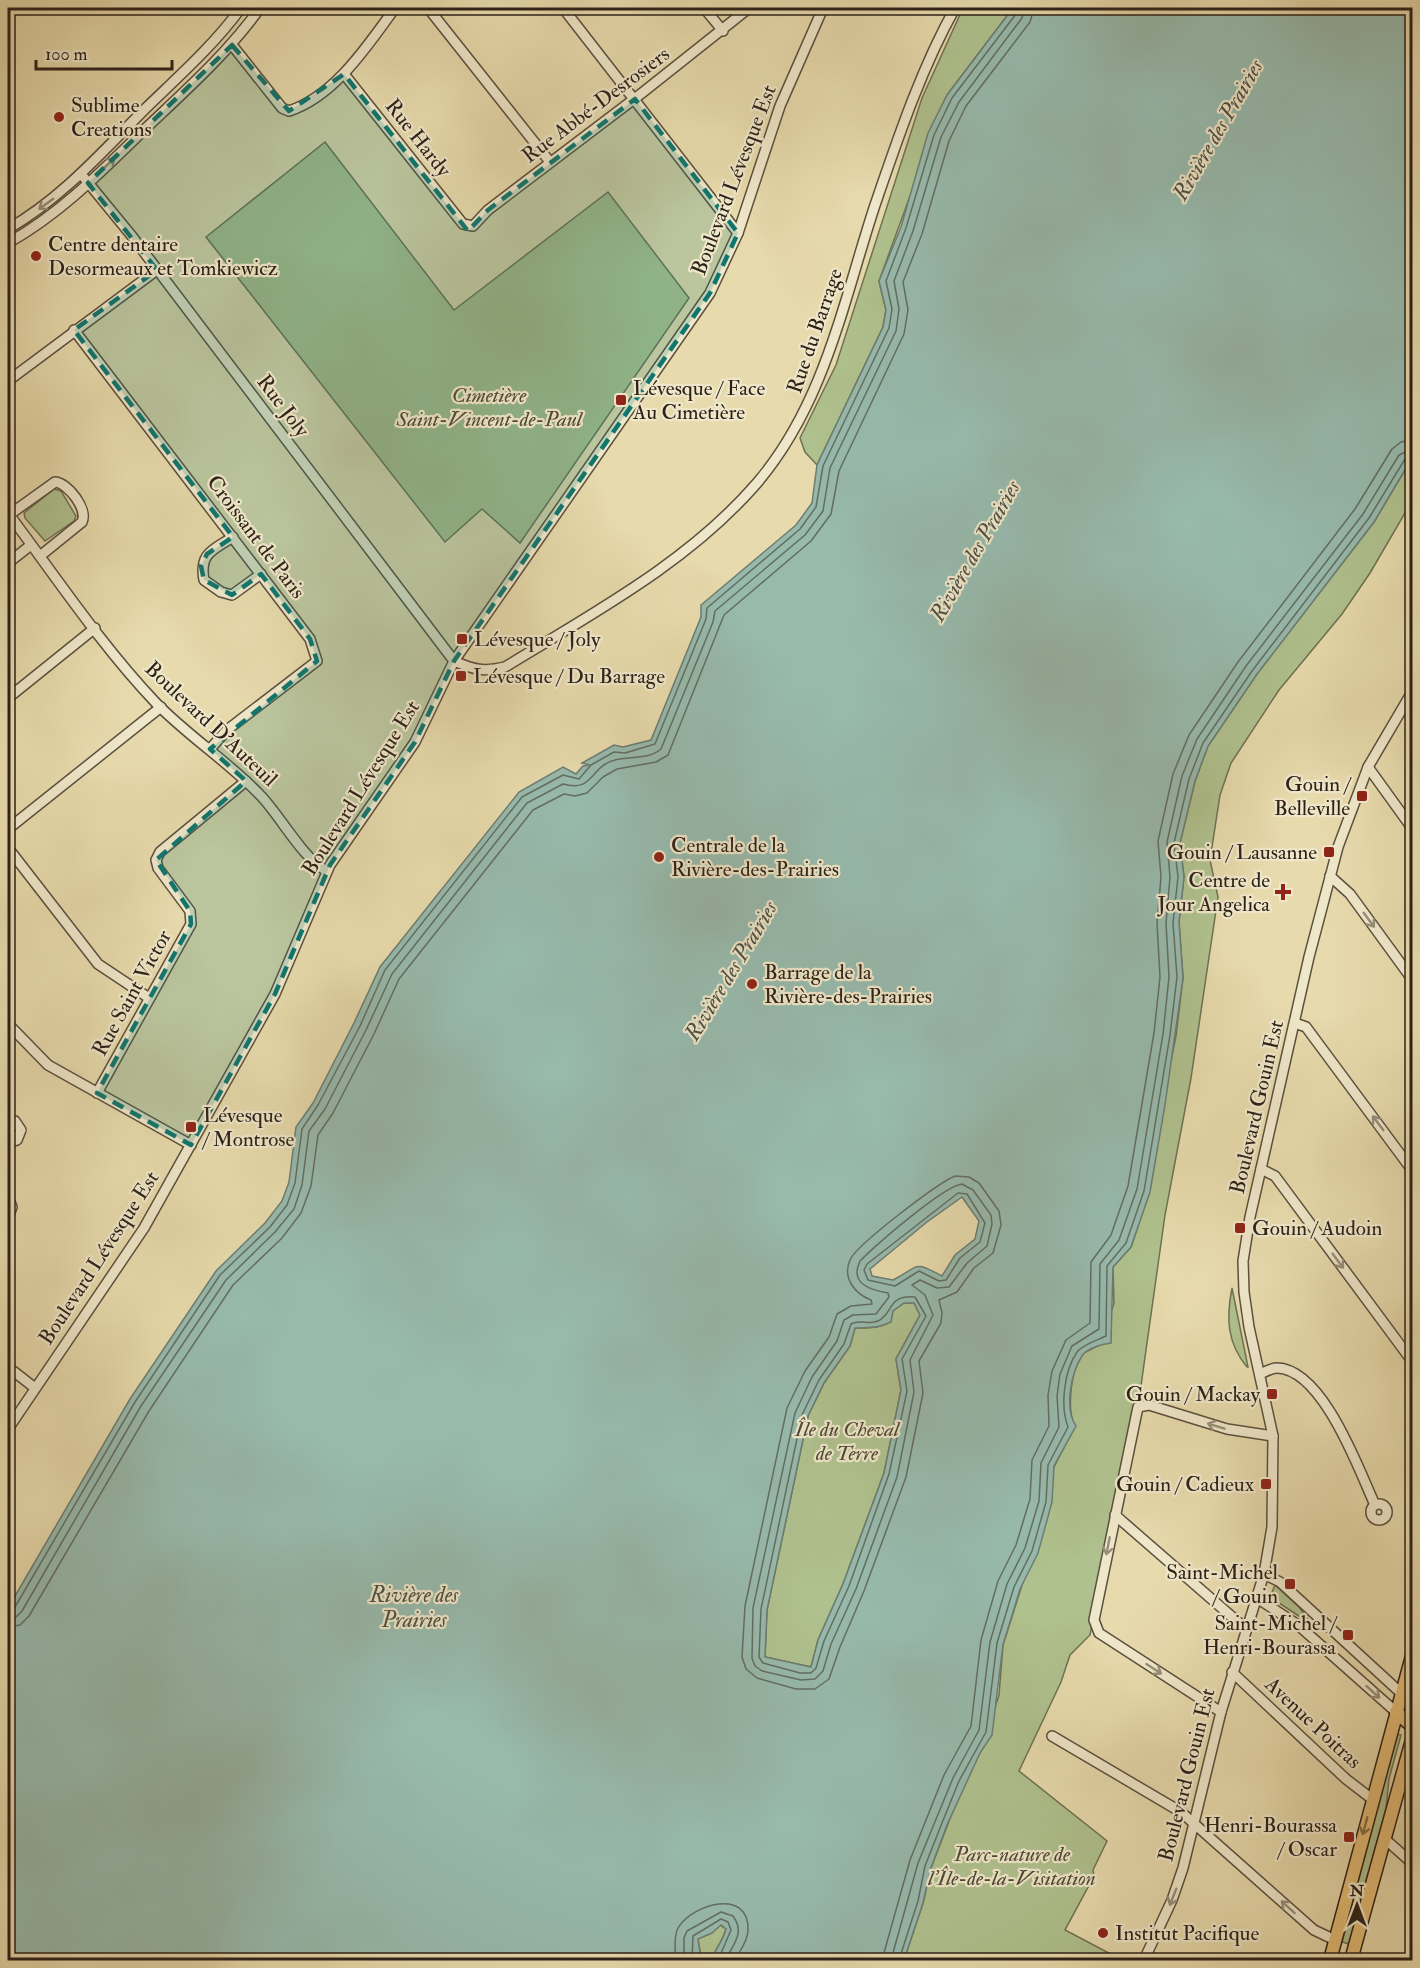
<svg xmlns="http://www.w3.org/2000/svg" width="1420" height="1968" font-family="'IM FELL Double Pica',serif">
	<style>
		.green { fill: #afc18e; stroke: #6e7154; stroke-width: 1.5 }
		.water { fill: #97baad; stroke: #6c7d72; stroke-width: 1.5; fill-rule: evenodd }
		.lines { fill: none; stroke-linecap: round; stroke-linejoin: round }
		.shore { stroke: #626e63; stroke-width: 1.5 }
		.minor-casing { stroke: #5b4f3e; stroke-width: 12 }
		.major-casing { stroke: #2c2119; stroke-width: 15 }
		.minor { stroke: #efe7c9; stroke-width: 9 }
		.major { stroke: #e4bd76; stroke-width: 12 }
		.oneway { stroke: #978e7a }
		.oneway2 { stroke: #886f48 }
		.marked { fill: #0f766e; fill-opacity: 0.2; stroke: #0f766e; stroke-width: 4.5; stroke-dasharray: 12 8; stroke-linejoin: round }
		.poi-dot { fill: #8f2418; stroke: #efe7c9; stroke-width: 2 }
		.labels { text-anchor: middle; dominant-baseline: central; stroke-width: 4.5; stroke-linejoin: round; paint-order: stroke }
		.poi-label { font-size: 21px; fill: #2c2119; stroke: #efe7c9; text-anchor: start }
		.street-label { font-size: 21px; fill: #2c2119; stroke: #efe7c9 }
		.park-label { font-size: 21px; font-style: italic; fill: #4d4936; stroke: #efe7c9 }
		.water-label { font-size: 22px; font-style: italic; fill: #4c4f45; stroke: #efe7c9 }
	</style>
	<rect width="100%" height="100%" fill="#e7daac"/>
	<filter id="stains"><feTurbulence type="fractalNoise" baseFrequency=".00333" numOctaves="4"/><feColorMatrix values="0 0 0 0 .2 0 0 0 0 .09 0 0 0 0 .02 0 0 0 .5 -.17"/></filter>
	<radialGradient id="worn" r=".72"><stop offset=".6" stop-color="#630" stop-opacity="0"/><stop offset="1" stop-color="#630" stop-opacity=".3"/></radialGradient>
	<!-- green -->
	<g class="green">
		<path d="M 963,8 L 1013,8 L 947,95 L 879,281 L 886,310 L 883,327 L 817,465 L 805,452 L 800,438 L 836,365 L 922,98 Z"/>
		<path d="M 325,142 L 454,310 L 608,192 L 689,298 L 520,543 L 482,509 L 445,542 L 206,237 Z"/>
		<path d="M 1412,458 L 1412,501 L 1370,573 L 1342,614 L 1279,690 L 1231,763 L 1220,795 L 1210,860 L 1218,897 L 1191,1078 L 1165,1215 L 1138,1407 L 1113,1526 L 1090,1635 L 1070,1655 L 1061,1682 L 1019,1771 L 1107,1841 L 1093,1870 L 1094,1876 L 1065,1930 L 1122,1960 L 904,1960 L 923,1903 L 931,1868 L 964,1782 L 980,1753 L 999,1695 L 1003,1645 L 1023,1582 L 1054,1467 L 1075,1426 C 1066,1412 1071,1365 1084,1353 C 1089,1350 1096,1347 1101,1344 L 1114,1303 L 1113,1267 L 1131,1247 L 1138,1226 L 1176,1036 L 1183,978 L 1179,922 L 1184,877 L 1180,843 L 1195,781 L 1208,746 L 1257,674 L 1374,522 Z"/>
		<path d="M 54,489 L 61,491 L 76,516 L 74,521 L 45,541 L 25,518 L 24,513 Z"/>
		<path d="M 1232,1288 L 1248,1367 L 1247,1367 C 1227,1343 1226,1318 1232,1288 Z"/>
		<path d="M 904,1303 L 914,1303 L 920,1315 L 896,1359 L 901,1390 L 884,1473 L 843,1584 L 818,1640 L 811,1667 L 765,1657 L 767,1610 L 808,1416 L 824,1383 L 850,1346 L 855,1328 C 870,1328 877,1329 890,1321 L 893,1311 Z"/>
		<path d="M 1275,1585 L 1299,1607 L 1311,1624 L 1270,1597 Z"/>
		<path d="M 1397,1734 L 1401,1735 L 1389,1779 L 1386,1808 L 1349,1944 L 1342,1942 Z"/>
		<path d="M 720,1925 L 726,1929 C 723,1941 715,1949 712,1960 L 697,1960 L 700,1952 L 698,1939 Z"/>
	</g>
	<!-- water -->
	<path class="water" d="M 1013,8 L 1412,8 L 1412,458 L 1374,522 L 1257,674 L 1208,746 L 1195,781 L 1180,843 L 1184,877 L 1179,922 L 1183,978 L 1165,1105 L 1150,1192 L 1131,1247 L 1113,1267 L 1111,1343 C 1102,1344 1087,1348 1082,1356 C 1071,1373 1064,1409 1076,1426 L 1054,1466 L 1052,1502 L 1038,1553 L 1020,1589 L 1003,1645 L 992,1735 L 980,1753 L 947,1825 L 931,1868 L 923,1903 L 904,1960 L 712,1960 C 715,1949 723,1941 726,1929 L 721,1925 L 712,1933 L 698,1939 L 700,1952 L 697,1960 L 8,1960 L 8,1608 L 130,1399 L 216,1271 L 265,1223 L 282,1201 L 289,1182 L 296,1127 L 313,1103 L 354,1023 L 380,967 L 519,792 L 563,767 L 576,774 L 583,766 L 590,765 L 582,763 L 614,745 L 623,747 L 651,740 L 701,617 L 701,605 L 796,525 L 812,503 L 817,465 L 883,327 L 886,310 L 879,281 L 901,227 L 928,133 L 947,95 ZM 962,1197 L 979,1221 L 975,1239 L 955,1255 L 942,1276 C 912,1260 921,1266 893,1280 L 872,1276 L 870,1269 L 927,1222 ZM 904,1303 L 914,1303 L 920,1315 L 896,1359 L 901,1390 L 884,1473 L 843,1584 L 818,1640 L 811,1667 L 765,1657 L 767,1610 L 808,1416 L 824,1383 L 850,1346 L 855,1328 C 869,1327 877,1329 891,1322 L 893,1311 Z"/>
	<g class="lines">
		<!-- shore -->
		<g class="shore">
			<path d="M 955,1176 L 969,1177 L 979,1183 L 999,1211 L 1001,1225 L 993,1253 L 974,1268 L 957,1292 L 939,1300 L 942,1313 L 941,1323 L 919,1361 L 923,1393 L 906,1477 L 864,1591 L 840,1647 L 829,1679 L 815,1689 L 796,1689 L 757,1678 L 746,1669 L 742,1657 L 745,1606 L 787,1408 L 805,1371 L 829,1337 L 837,1314 L 851,1306 L 872,1304 L 871,1300 C 855,1294 842,1278 850,1260 C 856,1245 938,1183 955,1176 Z"/>
			<path d="M 962,1184 L 973,1190 L 991,1215 L 992,1224 L 987,1246 L 967,1263 L 949,1287 L 937,1288 L 920,1280 L 912,1285 L 925,1295 L 933,1315 L 910,1360 L 914,1392 L 897,1477 L 856,1589 L 831,1644 L 823,1671 L 815,1679 L 801,1680 L 762,1671 L 755,1666 L 752,1658 L 753,1608 L 795,1413 L 812,1377 L 837,1341 L 844,1320 L 853,1315 L 876,1314 L 889,1297 L 888,1293 C 871,1290 849,1284 860,1261 C 876,1245 942,1187 962,1184 Z"/>
			<path d="M 958,1193 L 967,1194 L 985,1223 L 980,1242 L 960,1258 L 946,1280 L 939,1281 L 919,1271 L 895,1286 L 868,1280 L 864,1270 L 867,1264 Z"/>
			<path d="M 915,1297 L 926,1316 L 902,1359 L 907,1391 L 889,1474 L 849,1586 L 824,1641 L 816,1668 L 811,1673 L 800,1673 L 763,1663 L 759,1657 L 761,1609 L 802,1415 L 819,1380 L 844,1344 L 851,1324 C 860,1319 869,1325 878,1321 C 894,1314 886,1295 915,1297 Z"/>
			<path d="M 8,1611 L 15,1607 L 135,1402 L 220,1275 L 270,1227 L 287,1205 L 295,1183 L 302,1129 L 318,1105 L 360,1026 L 385,970 L 522,797 L 563,775 L 579,779 L 591,765 L 614,752 L 625,753 L 655,744 L 706,619 L 707,608 L 800,529 L 816,507 L 823,466 L 889,328 L 892,309 L 886,281 L 906,228 L 934,135 L 952,98 L 1016,14 L 1017,8"/>
			<path d="M 8,1618 L 16,1617 L 22,1611 L 141,1406 L 226,1280 L 275,1232 L 294,1209 L 302,1185 L 309,1131 L 325,1109 L 366,1030 L 392,974 L 527,803 L 563,784 C 594,793 590,766 615,760 C 630,756 648,760 661,749 L 713,622 L 715,611 L 805,535 L 823,511 L 830,468 L 896,331 L 899,309 L 894,281 L 913,231 L 941,137 L 959,102 L 1022,18 L 1025,8"/>
			<path d="M 8,1627 L 20,1625 L 29,1616 L 149,1411 L 233,1285 L 282,1238 L 301,1213 L 311,1186 L 318,1135 L 333,1113 L 374,1034 L 399,979 L 533,810 L 564,794 L 575,796 L 587,793 L 603,777 L 617,769 L 656,762 L 668,755 L 724,615 L 811,541 L 831,514 L 839,471 L 904,334 L 908,310 L 903,282 L 922,234 L 949,141 L 966,106 L 1030,22 L 1034,8"/>
			<path d="M 675,1960 C 676,1951 673,1937 678,1928 C 692,1904 750,1887 748,1931 C 747,1943 740,1950 735,1960"/>
			<path d="M 684,1960 L 684,1938 L 687,1931 L 721,1912 L 733,1916 C 746,1934 732,1944 726,1960"/>
			<path d="M 692,1960 L 693,1936 L 721,1919 L 728,1922 L 731,1930 L 718,1960"/>
			<path d="M 882,1960 L 910,1860 L 944,1775 L 971,1726 L 981,1640 L 998,1581 L 1016,1545 L 1030,1499 L 1032,1460 L 1049,1426 L 1048,1395 L 1052,1371 L 1066,1340 L 1090,1323 L 1091,1262 L 1111,1235 L 1128,1186 L 1154,1033 L 1160,977 L 1157,923 L 1161,877 L 1158,841 L 1173,774 L 1189,735 L 1238,662 L 1355,509 L 1392,449 L 1401,442 L 1412,440"/>
			<path d="M 891,1960 L 918,1863 L 953,1778 L 979,1730 L 990,1642 L 1007,1584 L 1025,1548 L 1039,1501 L 1041,1463 L 1059,1427 L 1057,1396 L 1060,1374 L 1072,1346 L 1099,1329 L 1100,1264 L 1119,1240 L 1137,1189 L 1163,1034 L 1169,977 L 1166,923 L 1170,877 L 1167,842 L 1182,776 L 1197,739 L 1246,666 L 1363,514 L 1399,455 L 1412,449"/>
			<path d="M 899,1960 L 918,1901 L 925,1866 L 942,1823 L 959,1781 L 986,1732 L 997,1643 L 1014,1587 L 1032,1551 L 1046,1502 L 1048,1465 L 1068,1427 C 1060,1406 1064,1371 1077,1352 C 1083,1344 1098,1340 1106,1336 L 1107,1266 L 1126,1243 L 1144,1191 L 1170,1035 L 1177,977 L 1173,923 L 1178,877 L 1174,843 L 1189,779 L 1203,743 L 1252,671 L 1369,518 L 1405,459 L 1412,457"/>
		</g>
		<!-- minor casing -->
		<g class="minor-casing">
			<g id="minor">
				<path d="M 428,8 L 550,162"/>
				<path d="M 563,8 L 738,233"/>
				<path d="M 704,8 L 723,31"/>
				<path d="M 232,45 L 282,108 L 289,111 C 335,96 368,45 395,8"/>
				<path d="M 344,74 L 463,224 L 473,226 L 488,210 L 642,93 L 749,8"/>
				<path d="M 81,174 L 131,235 L 454,661 C 474,670 484,672 505,667 C 593,613 689,562 757,483 C 825,403 843,302 875,205 C 898,138 921,69 955,8"/>
				<path d="M 8,229 C 62,198 102,152 146,108 C 179,76 214,45 241,8"/>
				<path d="M 8,243 C 60,214 102,171 144,130 C 185,91 227,54 260,8"/>
				<path d="M 74,330 L 310,639 L 317,661 L 227,730 L 210,749"/>
				<path d="M 8,381 L 157,270"/>
				<path d="M 8,513 C 56,577 101,645 156,703 C 189,737 229,762 261,796 C 281,817 303,859 327,871"/>
				<path d="M 9,515 L 55,482 C 68,483 88,509 82,522 L 40,556"/>
				<path d="M 233,537 C 213,550 199,553 204,580 L 221,592 L 232,595 L 261,574"/>
				<path d="M 8,563 L 31,545"/>
				<path d="M 8,698 L 95,628"/>
				<path d="M 1368,767 L 1412,828"/>
				<path d="M 8,829 L 161,707"/>
				<path d="M 8,848 L 98,964 L 149,998"/>
				<path d="M 1330,876 L 1350,894 L 1412,979"/>
				<path d="M 1295,1023 L 1306,1027 L 1412,1170"/>
				<path d="M 8,1024 L 48,1065 L 191,1145"/>
				<path d="M 97,1093 L 191,924 L 190,911 L 158,868 L 156,860 L 160,852 L 246,781"/>
				<path d="M 8,1120 L 15,1121 L 21,1130 L 17,1140 L 8,1143"/>
				<path d="M 1261,1169 L 1275,1176 L 1412,1361"/>
				<path d="M 8,1197 L 12,1207 L 8,1218"/>
				<path d="M 8,1367 L 35,1388"/>
				<path d="M 1260,1374 C 1265,1372 1271,1368 1277,1368 C 1323,1369 1359,1470 1375,1505"/>
				<path d="M 8,1429 L 144,1228 L 275,994 L 330,865 L 415,742 L 454,661 L 710,293 L 738,233 L 780,106 L 823,8"/>
				<circle cx="1379" cy="1512" r="8"/>
				<path d="M 1115,1515 L 1246,1629"/>
				<path d="M 1264,1574 L 1280,1582 L 1402,1694"/>
				<path d="M 1257,1598 L 1298,1625 L 1396,1712"/>
				<path d="M 1232,1672 L 1346,1779 L 1372,1799"/>
				<path d="M 1221,1712 L 1099,1633 L 1094,1620 L 1138,1407 L 1149,1405 L 1227,1429 L 1273,1436"/>
				<path d="M 1052,1736 L 1181,1812 L 1314,1930 L 1335,1940"/>
				<path d="M 1385,1839 L 1412,1863"/>
				<path d="M 1144,1960 L 1172,1900 L 1183,1868 L 1221,1712 L 1264,1574 L 1272,1527 L 1273,1436 L 1249,1327 L 1244,1292 L 1243,1261 L 1250,1217 L 1309,957 L 1338,847 L 1368,767 L 1412,692"/>
			</g>
		</g>
		<!-- major casing -->
		<g class="major-casing">
			<g id="major">
				<path d="M 1396,1712 L 1412,1726"/>
				<path d="M 1330,1960 L 1412,1656"/>
				<path d="M 1351,1960 L 1412,1740"/>
			</g>
		</g>
		<!-- minor -->
		<use href="#minor" class="minor"/>
		<!-- major -->
		<use href="#major" class="major"/>
	</g>
	<!-- one-way arrows -->
	<defs><path id="oneway-shaft" d="M-6 0H5M1.5-3L5.5 0L1.5 3" fill="none" stroke-width="1.6" stroke-linecap="round" stroke-linejoin="round" transform="scale(1.5)"/></defs>
	<g class="oneway">
		<use href="#oneway-shaft" transform="translate(108 164) rotate(-43)"/>
		<use href="#oneway-shaft" transform="translate(46 204) rotate(144)"/>
		<use href="#oneway-shaft" transform="translate(1369 920) rotate(54)"/>
		<use href="#oneway-shaft" transform="translate(1378 1123) rotate(-127)"/>
		<use href="#oneway-shaft" transform="translate(1338 1261) rotate(53)"/>
		<use href="#oneway-shaft" transform="translate(1216 1426) rotate(-163)"/>
		<use href="#oneway-shaft" transform="translate(1108 1546) rotate(101)"/>
		<use href="#oneway-shaft" transform="translate(1154 1669) rotate(33)"/>
		<use href="#oneway-shaft" transform="translate(1373 1692) rotate(42)"/>
		<use href="#oneway-shaft" transform="translate(1173 1897) rotate(112)"/>
		<use href="#oneway-shaft" transform="translate(1288 1907) rotate(-138)"/>
	</g>
	<use class="oneway2" href="#oneway-shaft" transform="translate(1365 1826) rotate(105)"/>
	<!-- marked area -->
	<path class="marked" d="M 232,45 L 289,111 L 344,74 L 468,231 L 488,210 L 635,99 L 738,233 L 710,293 L 454,661 L 415,742 L 330,865 L 275,994 L 191,1145 L 97,1093 L 191,924 L 190,911 L 156,860 L 246,781 L 210,749 L 317,661 L 310,639 L 261,574 L 232,595 L 204,580 L 201,566 L 207,554 L 233,537 L 74,330 L 157,270 L 88,183 Z"/>
	<!-- markers -->
	<g class="poi-dot">
		<circle cx="59" cy="117" r="6"/>
		<circle cx="36" cy="256" r="6"/>
		<rect x="615" y="394" width="12" height="12" rx="3"/>
		<rect x="456" y="633" width="12" height="12" rx="3"/>
		<rect x="455" y="670" width="12" height="12" rx="3"/>
		<rect x="1356" y="790" width="12" height="12" rx="3"/>
		<rect x="1323" y="846" width="12" height="12" rx="3"/>
		<circle cx="659" cy="857" r="6"/>
		<path d="M1280 883h6v6h6v6h-6v6h-6v-6h-6v-6h6z"/>
		<circle cx="752" cy="984" r="6"/>
		<rect x="185" y="1121" width="12" height="12" rx="3"/>
		<rect x="1234" y="1222" width="12" height="12" rx="3"/>
		<rect x="1266" y="1388" width="12" height="12" rx="3"/>
		<rect x="1260" y="1478" width="12" height="12" rx="3"/>
		<rect x="1284" y="1578" width="12" height="12" rx="3"/>
		<rect x="1342" y="1629" width="12" height="12" rx="3"/>
		<rect x="1343" y="1831" width="12" height="12" rx="3"/>
		<circle cx="1103" cy="1933" r="6"/>
	</g>
	<g class="labels">
		<!-- poi labels -->
		<g class="poi-label">
			<text x="71" y="105">Sublime<tspan x="71" dy="24">Creations</tspan></text>
			<text x="48" y="244">Centre dentaire<tspan x="48" dy="24">Desormeaux et Tomkiewicz</tspan></text>
			<text x="633" y="388">Lévesque / Face<tspan x="633" dy="24">Au Cimetière</tspan></text>
			<text x="474" y="639">Lévesque / Joly</text>
			<text x="473" y="676">Lévesque / Du Barrage</text>
			<text x="1350" y="784" text-anchor="end">Gouin /<tspan x="1350" dy="24">Belleville</tspan></text>
			<text x="671" y="845">Centrale de la<tspan x="671" dy="24">Rivière-des-Prairies</tspan></text>
			<text x="1317" y="852" text-anchor="end">Gouin / Lausanne</text>
			<text x="1270" y="880" text-anchor="end">Centre de<tspan x="1270" dy="24">Jour Angelica</tspan></text>
			<text x="764" y="972">Barrage de la<tspan x="764" dy="24">Rivière-des-Prairies</tspan></text>
			<text x="203" y="1115">Lévesque<tspan x="203" dy="24">/ Montrose</tspan></text>
			<text x="1252" y="1228">Gouin / Audoin</text>
			<text x="1260" y="1394" text-anchor="end">Gouin / Mackay</text>
			<text x="1254" y="1484" text-anchor="end">Gouin / Cadieux</text>
			<text x="1278" y="1572" text-anchor="end">Saint-Michel<tspan x="1278" dy="24">/ Gouin</tspan></text>
			<text x="1336" y="1623" text-anchor="end">Saint-Michel /<tspan x="1336" dy="24">Henri-Bourassa</tspan></text>
			<text x="1337" y="1825" text-anchor="end">Henri-Bourassa<tspan x="1337" dy="24">/ Oscar</tspan></text>
			<text x="1115" y="1933">Institut Pacifique</text>
		</g>
		<!-- street labels -->
		<g class="street-label">
			<text transform="translate(596 105) rotate(-37)">Rue Abbé-Desrosiers</text>
			<text transform="translate(418 138) rotate(52)">Rue Hardy</text>
			<text transform="translate(734 180) rotate(-69)">Boulevard Lévesque Est</text>
			<text transform="translate(815 331) rotate(-71)">Rue du Barrage</text>
			<text transform="translate(283 406) rotate(53)">Rue Joly</text>
			<text transform="translate(256 537) rotate(53)">Croissant de Paris</text>
			<text transform="translate(211 724) rotate(43)">Boulevard D'Auteuil</text>
			<text transform="translate(361 788) rotate(-58)">Boulevard Lévesque Est</text>
			<text transform="translate(132 993) rotate(-61)">Rue Saint Victor</text>
			<text transform="translate(1257 1107) rotate(-77)">Boulevard Gouin Est</text>
			<text transform="translate(99 1258) rotate(-57)">Boulevard Lévesque Est</text>
			<text transform="translate(1313 1723) rotate(43)">Avenue Poitras</text>
			<text transform="translate(1187 1775) rotate(-76)">Boulevard Gouin Est</text>
		</g>
		<!-- park labels -->
		<g class="park-label">
			<text x="489" y="395">Cimetière<tspan x="489" dy="24">Saint-Vincent-de-Paul</tspan></text>
			<text x="847" y="1429">Île du Cheval<tspan x="847" dy="24">de Terre</tspan></text>
			<text x="1012" y="1854">Parc-nature de<tspan x="1012" dy="24">l'Île-de-la-Visitation</tspan></text>
		</g>
		<!-- water labels -->
		<g class="water-label">
			<text transform="translate(1218 130) rotate(-60)">Rivière des Prairies</text>
			<text transform="translate(975 551) rotate(-60)">Rivière des Prairies</text>
			<text transform="translate(731 971) rotate(-59)">Rivière des Prairies</text>
			<text x="414" y="1595">Rivière des<tspan x="414" dy="25">Prairies</tspan></text>
		</g>
	</g>
	<!-- margin -->
	<rect width="1420" height="1968" fill="none" stroke="#e7daac" stroke-width="30"/>
	<rect x="9" y="9" width="1402" height="1950" fill="none" stroke="#2c2119" stroke-width="3"/>
	<rect x="15" y="15" width="1390" height="1938" fill="none" stroke="#2c2119" stroke-width="1.5"/>
	<!-- north arrow -->
	<g transform="translate(1357 1905)" stroke="#efe7c9" stroke-width="4.5" paint-order="stroke">
	<path d="M0-4.5L10 22L0 15L-10 22Z" fill="#2c2119"/>
	<text y="-9" font-size="16" font-weight="bold" text-anchor="middle" fill="#2c2119">N</text>
	</g>
	<!-- scale -->
	<path d="M36 60v9h136v-9" fill="none" stroke="#2c2119" stroke-width="3"/>
	<text x="45" y="60" font-size="18" fill="#2c2119" stroke="#efe7c9" stroke-width="4.5" paint-order="stroke">100 m</text>
	<rect width="100%" height="100%" filter="url(#stains)"/>
	<rect width="100%" height="100%" fill="url(#worn)"/>
</svg>
